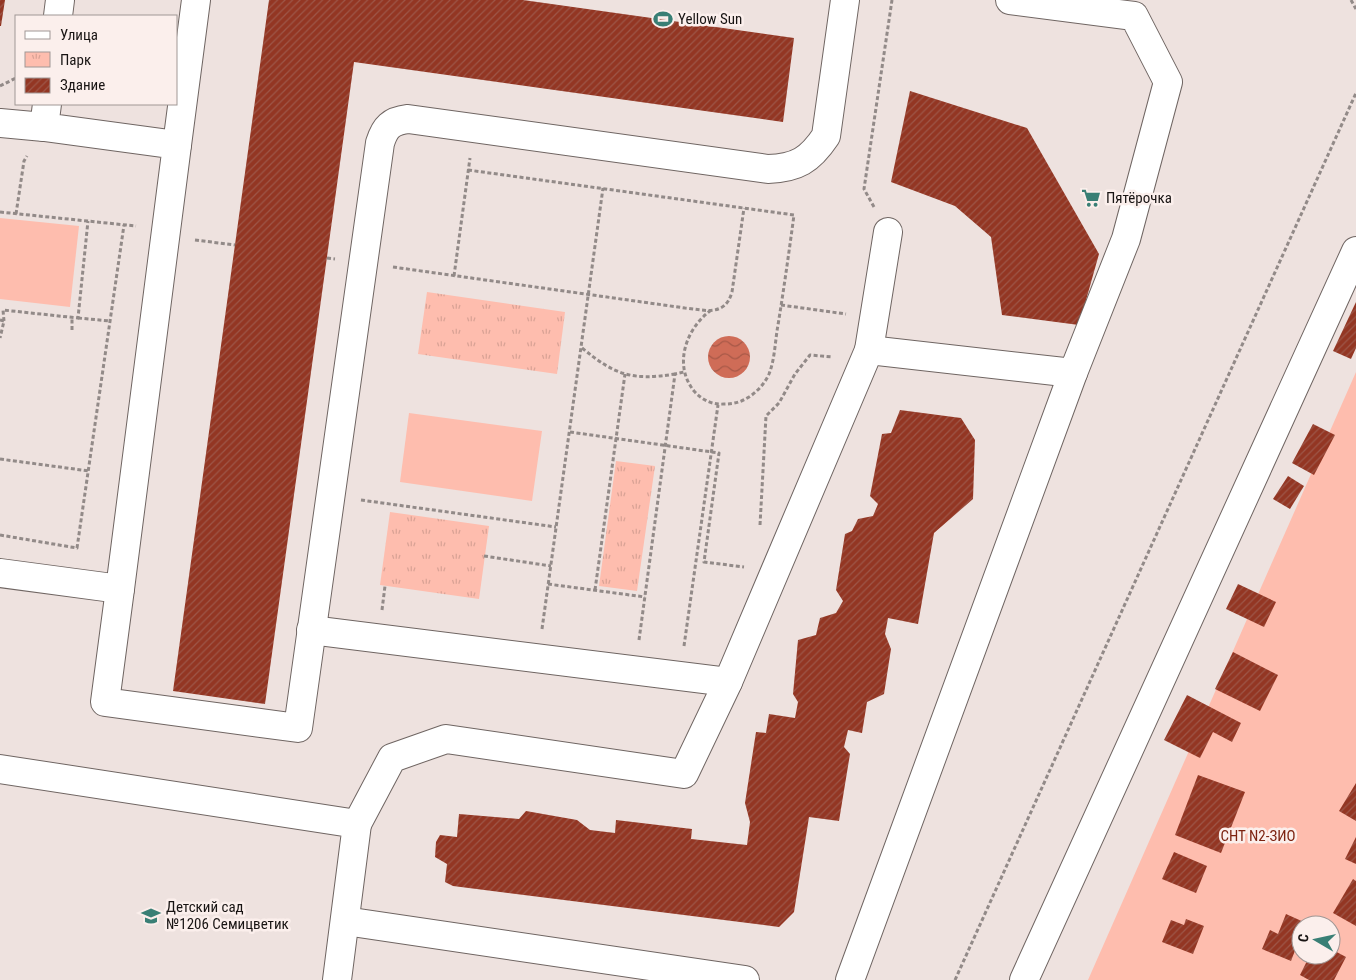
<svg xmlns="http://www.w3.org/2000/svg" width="1356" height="980" font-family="'Roboto Condensed',sans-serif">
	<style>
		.park { fill: url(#park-tufts) }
		.garden { fill: #febdae; fill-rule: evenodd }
		.water { fill: url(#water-waves) }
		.building { fill: url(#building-hatch) }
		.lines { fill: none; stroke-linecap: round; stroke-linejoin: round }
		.minor-casing { stroke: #6f6562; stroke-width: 30 }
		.path { stroke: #928a88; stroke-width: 3; stroke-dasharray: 4 2.5; stroke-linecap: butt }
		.minor { stroke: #fff; stroke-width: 28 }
		.labels { text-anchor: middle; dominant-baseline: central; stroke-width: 5; stroke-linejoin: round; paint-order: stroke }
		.poi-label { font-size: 15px; fill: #181413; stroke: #fbefec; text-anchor: start }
		.park-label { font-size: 15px; fill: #7d2311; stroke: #fbefec }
	</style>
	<defs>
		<pattern id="park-tufts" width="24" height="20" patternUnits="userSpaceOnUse" patternTransform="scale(1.25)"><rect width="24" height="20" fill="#febdae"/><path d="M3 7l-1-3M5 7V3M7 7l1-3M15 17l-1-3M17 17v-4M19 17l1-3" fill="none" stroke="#d9a295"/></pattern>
		<pattern id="water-waves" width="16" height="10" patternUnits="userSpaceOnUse" patternTransform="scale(1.25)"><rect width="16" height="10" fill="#cf6c57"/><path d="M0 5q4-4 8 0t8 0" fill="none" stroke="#a75847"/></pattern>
		<pattern id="building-hatch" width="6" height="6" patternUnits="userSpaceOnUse" patternTransform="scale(1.25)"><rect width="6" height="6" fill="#933623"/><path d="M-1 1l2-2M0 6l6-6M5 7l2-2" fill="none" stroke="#9d5648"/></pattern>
	</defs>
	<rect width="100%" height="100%" fill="#eee2df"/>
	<!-- park -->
	<g class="park">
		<path d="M 427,292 L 565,312 L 557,374 L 418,354 Z"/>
		<path d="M 616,461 L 655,466 L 637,591 L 599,586 Z"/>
		<path d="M 390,512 L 489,526 L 479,599 L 380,585 Z"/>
	</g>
	<!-- garden -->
	<g class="garden">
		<path d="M 0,218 L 79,226 L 70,307 L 0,299 Z"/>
		<path d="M 1356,372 L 1356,980 L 1088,980 ZM 1301,925 L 1331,925 L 1331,955 L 1301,955 Z"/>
		<path d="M 409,413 L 542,431 L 532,501 L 400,482 Z"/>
	</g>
	<!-- water -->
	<circle class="water" cx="729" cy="357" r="21"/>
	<!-- building -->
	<g class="building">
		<path d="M 0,0 L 5,0 L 1,26 L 0,26 Z"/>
		<path d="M 269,0 L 523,0 L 794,38 L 783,122 L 354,62 L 265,704 L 173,691 Z"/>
		<path d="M 910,91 L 1027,128 L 1099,254 L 1079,325 L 1002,315 L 991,237 L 955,206 L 891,182 Z"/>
		<path d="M 1356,302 L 1356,348 L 1351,359 L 1333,351 Z"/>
		<path d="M 900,410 L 961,418 L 975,440 L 973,499 L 934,533 L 918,624 L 888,618 L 885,634 L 891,649 L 884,694 L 867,702 L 862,733 L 848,730 L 844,747 L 850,754 L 839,821 L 809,817 L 794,912 L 779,927 L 453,886 L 445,882 L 447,864 L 435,857 L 436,842 L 440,835 L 457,837 L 459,814 L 519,819 L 526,811 L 577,820 L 590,830 L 615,833 L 616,820 L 692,829 L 691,839 L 747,845 L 750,822 L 745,803 L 756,732 L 766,733 L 769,714 L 795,718 L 798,702 L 793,694 L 798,640 L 816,635 L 820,618 L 836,613 L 843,601 L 836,590 L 845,534 L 852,531 L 858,519 L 873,516 L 878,504 L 870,496 L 882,434 L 891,433 Z"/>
		<path d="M 1313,424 L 1335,435 L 1314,475 L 1292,463 Z"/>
		<path d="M 1288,476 L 1304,486 L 1290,509 L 1273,499 Z"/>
		<path d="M 1238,584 L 1276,602 L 1264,627 L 1226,609 Z"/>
		<path d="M 1233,652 L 1278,675 L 1260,711 L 1215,689 Z"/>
		<path d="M 1187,695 L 1241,723 L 1232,742 L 1213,732 L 1200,758 L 1164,740 Z"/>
		<path d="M 1198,775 L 1245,792 L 1221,853 L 1175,835 Z"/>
		<path d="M 1356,783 L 1356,821 L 1339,811 Z"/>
		<path d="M 1356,837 L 1356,864 L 1345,859 Z"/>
		<path d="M 1174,852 L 1207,866 L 1196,893 L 1162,879 Z"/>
		<path d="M 1353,879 L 1356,881 L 1356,926 L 1333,913 Z"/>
		<path d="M 1286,914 L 1306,923 L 1305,925 L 1301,925 L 1301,935 L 1291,961 L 1262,949 L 1270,930 L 1278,934 Z"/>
		<path d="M 1186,919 L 1204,926 L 1193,954 L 1162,942 L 1171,920 L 1184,925 Z"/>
		<path d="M 1331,949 L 1346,957 L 1334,980 L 1309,980 L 1300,975 L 1310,955 L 1331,955 Z"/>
	</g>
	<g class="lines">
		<!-- minor casing -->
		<g class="minor-casing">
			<g id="minor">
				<path d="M 58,16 L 60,0"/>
				<path d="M 0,123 L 44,127"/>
				<path d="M 177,145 L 196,0"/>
				<path d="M 869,350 L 888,232"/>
				<path d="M 0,573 L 120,589 L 177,145 L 44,127 L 47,104"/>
				<path d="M 120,589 L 105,702 L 298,728 L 380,143 C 385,127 391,121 408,119 L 768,169 C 797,168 810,160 826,136 L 845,0"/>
				<path d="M 311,630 L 728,682 L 869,350 L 1073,373 L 1126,239 L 1168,82 L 1134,16 L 1010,0"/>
				<path d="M 0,769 L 357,824 L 337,980"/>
				<path d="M 357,824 L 392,758 L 446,739 L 684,774 L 728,682"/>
				<path d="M 345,921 L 745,980"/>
				<path d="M 850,980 L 1073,373"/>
				<path d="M 1024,980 L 1356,251"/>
			</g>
		</g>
		<!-- path -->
		<g class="path">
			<path d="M 1351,0 L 1356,9"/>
			<path d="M 0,86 L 16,78"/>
			<path d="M 468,170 L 794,215 C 789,252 784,288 778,325 C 775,341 775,359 769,374 C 765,383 758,391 749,397 C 741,402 734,404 724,404 C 712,405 702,400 694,391 C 673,365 686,329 710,311"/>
			<path d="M 874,207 L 864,189 L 892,0"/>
			<path d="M 0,212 L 136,226"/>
			<path d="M 16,214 L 24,161 L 27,156"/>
			<path d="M 195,240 L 235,245"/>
			<path d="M 327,258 L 335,259"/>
			<path d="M 393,267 L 685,308 C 705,310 725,317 732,292 L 744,208"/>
			<path d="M 454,276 L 470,158"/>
			<path d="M 781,305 L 846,314"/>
			<path d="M 78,318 L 110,321"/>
			<path d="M 0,320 L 4,321 L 0,338"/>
			<path d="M 4,321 L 3,310 L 78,318 L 88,221"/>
			<path d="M 72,330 L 72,318"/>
			<path d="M 582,348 C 615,375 632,381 675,374"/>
			<path d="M 570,432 L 719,453 L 704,562 L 744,567"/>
			<path d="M 0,459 L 89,471"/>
			<path d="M 361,500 L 556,527"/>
			<path d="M 760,525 L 766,416 L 779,403 L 795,374 L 810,355 L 833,357"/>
			<path d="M 0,535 L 77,548 L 124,225"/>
			<path d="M 484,556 L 551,566"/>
			<path d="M 548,584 L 645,597"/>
			<path d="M 595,590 L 625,374"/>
			<path d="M 382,610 L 385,586"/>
			<path d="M 542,629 L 603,188"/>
			<path d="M 639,640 L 675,374 L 684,372"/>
			<path d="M 684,646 L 718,405"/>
			<path d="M 955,980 L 1356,93"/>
		</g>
		<!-- minor -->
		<use href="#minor" class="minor"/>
	</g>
	<!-- icons -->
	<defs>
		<g id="stadium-bare" transform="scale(1.5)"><path d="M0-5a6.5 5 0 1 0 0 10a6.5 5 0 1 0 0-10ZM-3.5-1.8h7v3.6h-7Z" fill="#397f75" stroke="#fbefec" stroke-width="2.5" paint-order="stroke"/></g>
		<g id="supermarket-bare" transform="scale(1.5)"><path d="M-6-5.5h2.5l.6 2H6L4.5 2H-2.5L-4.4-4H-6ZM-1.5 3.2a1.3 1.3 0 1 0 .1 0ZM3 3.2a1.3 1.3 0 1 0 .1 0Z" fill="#397f75" stroke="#fbefec" stroke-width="2.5" paint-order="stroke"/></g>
		<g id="school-bare" transform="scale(1.5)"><path d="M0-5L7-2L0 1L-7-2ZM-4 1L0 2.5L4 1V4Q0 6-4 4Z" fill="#397f75" stroke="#fbefec" stroke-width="2.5" paint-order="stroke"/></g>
	</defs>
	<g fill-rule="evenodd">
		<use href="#stadium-bare" x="663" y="19"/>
		<use href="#supermarket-bare" x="1091" y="198"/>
		<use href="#school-bare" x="151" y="916"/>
	</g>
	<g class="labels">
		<!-- poi labels -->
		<g class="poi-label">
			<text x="678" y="19">Yellow Sun</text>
			<text x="1106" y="198">Пятёрочка</text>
			<text x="166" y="907">Детский сад<tspan x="166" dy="17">№1206 Семицветик</tspan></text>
		</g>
		<!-- park labels -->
		<g class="park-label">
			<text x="1258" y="836">СНТ N2-ЗИО</text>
		</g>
	</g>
	<!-- legend -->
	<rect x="15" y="15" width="162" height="90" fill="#fbefec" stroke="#a09795"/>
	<rect x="25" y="31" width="25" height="8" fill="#ffffff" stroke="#a09795"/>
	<text x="60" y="40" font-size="15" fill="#181413">Улица</text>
	<rect x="25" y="52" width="25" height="15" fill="url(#park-tufts)" stroke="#a09795"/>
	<text x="60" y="65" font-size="15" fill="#181413">Парк</text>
	<rect x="25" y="78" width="25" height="15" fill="url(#building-hatch)" stroke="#a09795"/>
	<text x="60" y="90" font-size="15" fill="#181413">Здание</text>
	<!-- north arrow -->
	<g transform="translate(1316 940) rotate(279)"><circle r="24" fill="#fbefec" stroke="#a09795"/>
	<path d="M0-4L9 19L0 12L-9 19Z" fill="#397f75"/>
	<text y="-8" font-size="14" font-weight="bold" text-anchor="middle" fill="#181413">С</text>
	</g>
</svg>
